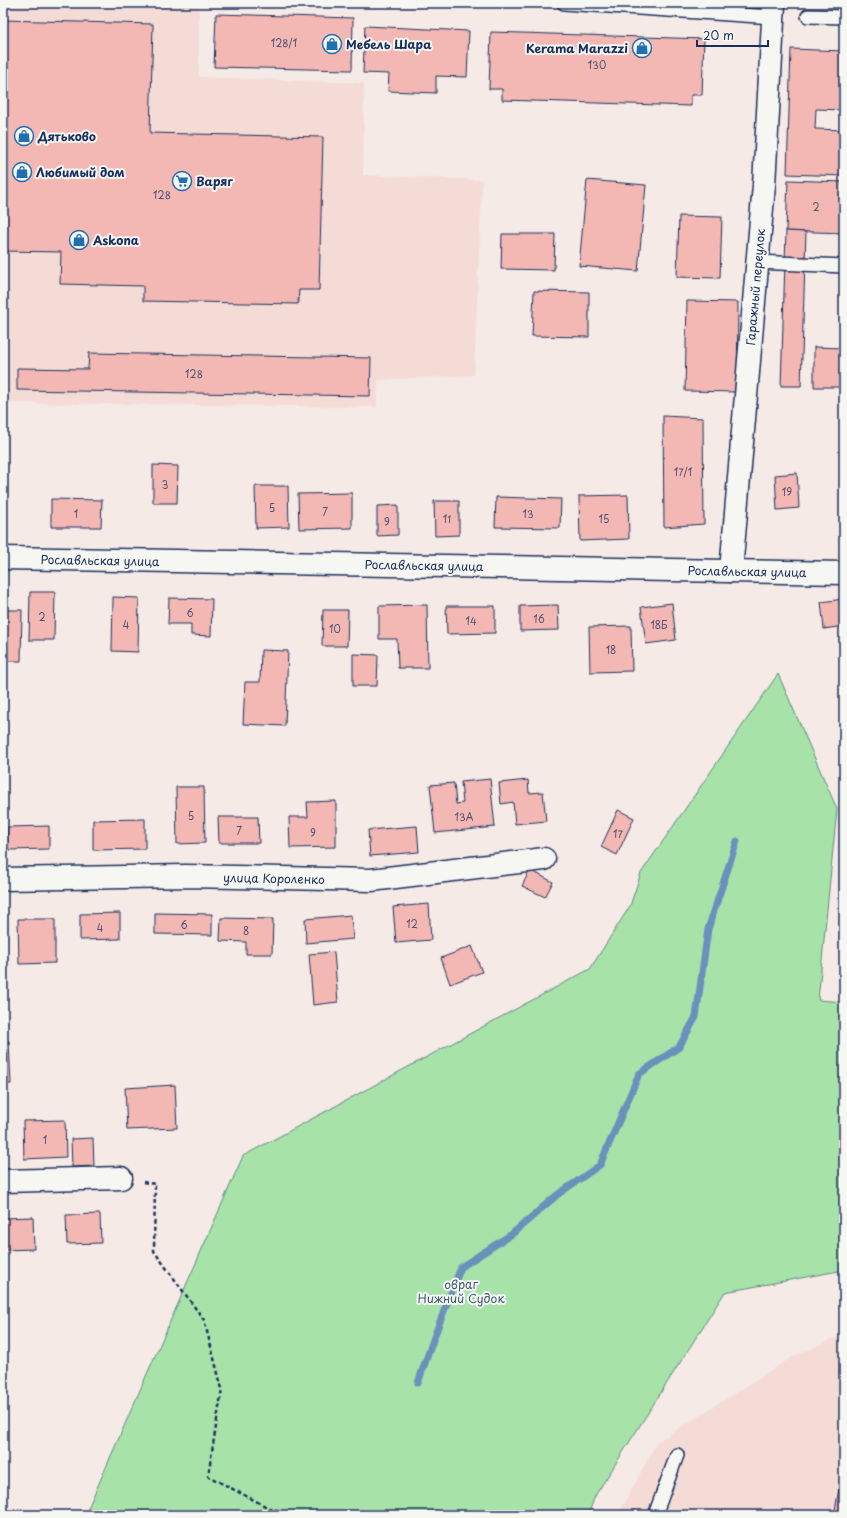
<svg xmlns="http://www.w3.org/2000/svg" width="847" height="1518" font-family="'Playpen Sans',sans-serif">
	<style>
		.built { fill: #f4dbd6 }
		.green { fill: #a7e2a9; stroke: #618884 }
		.lines { fill: none; stroke-linecap: round; stroke-linejoin: round }
		.stream { stroke: #6991bc; stroke-width: 7 }
		.building { fill: #f3b8b3; stroke: #1b2f5e }
		.service-casing { stroke: #1b2f5e; stroke-width: 16 }
		.minor-casing { stroke: #1b2f5e; stroke-width: 25 }
		.path { stroke: #1b2f5e; stroke-width: 2.5; stroke-dasharray: 4 3; stroke-linecap: butt }
		.service { stroke: #f6f6f2; stroke-width: 13 }
		.minor { stroke: #f6f6f2; stroke-width: 22 }
		.labels { text-anchor: middle; dominant-baseline: central; stroke-width: 4; stroke-linejoin: round; paint-order: stroke }
		.number-label { font-size: 10px; fill: #515173 }
		.poi-label { font-size: 12px; font-weight: bold; fill: #1b2f5e; stroke: #f6f6f2; text-anchor: start }
		.street-label { font-size: 12px; fill: #1b2f5e; stroke: #f6f6f2 }
		.park-label { font-size: 12px; fill: #3e5c71; stroke: #f6f6f2 }
	</style>
	<rect width="100%" height="100%" fill="#f5eae5"/>
	<filter id="ink" filterUnits="userSpaceOnUse"><feTurbulence type="fractalNoise" baseFrequency=".025" numOctaves="2"/><feDisplacementMap in="SourceGraphic" scale="8" xChannelSelector="R" yChannelSelector="G"/><feConvolveMatrix kernelMatrix="1 2 1 2 8 2 1 2 1" color-interpolation-filters="sRGB"/></filter>
	<g filter="url(#ink)">
		<!-- built -->
		<g class="built">
			<path d="M 3,3 L 199,3 L 199,77 L 364,83 L 363,175 L 482,180 L 474,375 L 378,380 L 377,407 L 5,403 L 3,430 Z"/>
			<path d="M 844,1334 L 844,1515 L 618,1515 L 657,1442 L 794,1356 Z"/>
		</g>
		<!-- green -->
		<path class="green" d="M 778,674 L 837,809 L 818,1000 L 844,1002 L 844,1270 L 725,1292 L 595,1496 L 588,1515 L 85,1515 L 243,1156 L 590,969 L 630,906 L 641,873 Z"/>
		<g class="lines">
			<!-- stream -->
			<path class="stream" d="M 418,1383 L 434,1337 L 461,1267 L 512,1234 L 557,1195 L 600,1165 L 639,1074 L 679,1047 L 696,1017 L 708,929 L 737,841"/>
		</g>
		<!-- building -->
		<g class="building">
			<path d="M 216,14 L 353,18 L 352,70 L 214,67 Z"/>
			<path d="M 3,20 L 153,24 L 150,133 L 323,137 L 319,290 L 299,290 L 298,304 L 143,301 L 143,286 L 60,284 L 61,252 L 3,251 Z"/>
			<path d="M 365,26 L 469,31 L 467,77 L 436,76 L 436,93 L 388,91 L 389,74 L 363,73 Z"/>
			<path d="M 491,32 L 704,39 L 702,95 L 691,95 L 691,106 L 502,100 L 502,89 L 489,89 Z"/>
			<path d="M 791,49 L 844,51 L 844,110 L 816,109 L 815,129 L 844,130 L 844,176 L 787,174 Z"/>
			<path d="M 587,180 L 646,185 L 638,271 L 579,266 Z"/>
			<path d="M 788,180 L 844,182 L 844,233 L 786,231 Z"/>
			<path d="M 679,216 L 722,217 L 720,278 L 677,277 Z"/>
			<path d="M 786,231 L 806,232 L 801,386 L 781,386 Z"/>
			<path d="M 502,234 L 555,234 L 554,270 L 501,269 Z"/>
			<path d="M 534,291 L 589,292 L 589,337 L 532,336 Z"/>
			<path d="M 687,301 L 738,302 L 737,392 L 685,391 Z"/>
			<path d="M 814,347 L 844,348 L 844,387 L 814,387 Z"/>
			<path d="M 89,353 L 371,358 L 370,396 L 17,390 L 17,368 L 88,369 Z"/>
			<path d="M 663,416 L 703,418 L 704,524 L 664,527 Z"/>
			<path d="M 153,465 L 178,466 L 177,503 L 153,503 Z"/>
			<path d="M 797,473 L 799,508 L 777,510 L 775,475 Z"/>
			<path d="M 255,486 L 288,486 L 289,527 L 256,528 Z"/>
			<path d="M 352,493 L 352,528 L 299,529 L 298,494 Z"/>
			<path d="M 628,495 L 629,539 L 580,541 L 579,496 Z"/>
			<path d="M 496,497 L 561,499 L 560,528 L 495,527 Z"/>
			<path d="M 51,499 L 102,500 L 101,527 L 51,527 Z"/>
			<path d="M 434,501 L 459,501 L 459,535 L 435,536 Z"/>
			<path d="M 398,505 L 398,535 L 377,536 L 377,506 Z"/>
			<path d="M 30,592 L 55,592 L 54,640 L 29,640 Z"/>
			<path d="M 113,597 L 139,598 L 138,652 L 112,651 Z"/>
			<path d="M 169,598 L 212,599 L 211,636 L 191,635 L 191,624 L 168,624 Z"/>
			<path d="M 844,599 L 844,626 L 824,629 L 821,602 Z"/>
			<path d="M 672,603 L 676,640 L 646,644 L 641,607 Z"/>
			<path d="M 427,605 L 428,668 L 398,668 L 397,639 L 379,639 L 379,606 Z"/>
			<path d="M 558,605 L 559,630 L 520,631 L 520,606 Z"/>
			<path d="M 446,606 L 495,606 L 495,633 L 447,634 Z"/>
			<path d="M 3,610 L 22,610 L 21,661 L 3,661 Z"/>
			<path d="M 323,610 L 348,610 L 347,646 L 322,646 Z"/>
			<path d="M 631,626 L 632,671 L 590,672 L 589,627 Z"/>
			<path d="M 261,650 L 288,651 L 285,726 L 243,724 L 245,682 L 260,682 Z"/>
			<path d="M 353,654 L 378,655 L 377,686 L 353,686 Z"/>
			<path d="M 490,779 L 495,827 L 435,833 L 430,785 L 454,783 L 456,804 L 463,803 L 461,782 Z"/>
			<path d="M 528,780 L 529,793 L 543,792 L 546,821 L 515,824 L 513,802 L 501,804 L 499,783 Z"/>
			<path d="M 176,787 L 204,787 L 205,843 L 177,844 Z"/>
			<path d="M 336,801 L 336,847 L 290,848 L 289,817 L 308,817 L 307,802 Z"/>
			<path d="M 618,810 L 634,818 L 617,855 L 601,847 Z"/>
			<path d="M 218,817 L 258,817 L 259,843 L 219,843 Z"/>
			<path d="M 145,819 L 145,849 L 93,850 L 93,820 Z"/>
			<path d="M 49,826 L 49,849 L 8,850 L 7,827 Z"/>
			<path d="M 417,826 L 419,852 L 370,856 L 368,830 Z"/>
			<path d="M 530,870 L 553,882 L 545,897 L 522,886 Z"/>
			<path d="M 429,904 L 431,940 L 396,943 L 393,907 Z"/>
			<path d="M 120,913 L 120,939 L 80,940 L 80,914 Z"/>
			<path d="M 155,913 L 212,914 L 212,935 L 155,934 Z"/>
			<path d="M 351,915 L 353,939 L 306,943 L 305,919 Z"/>
			<path d="M 221,918 L 273,919 L 272,954 L 246,954 L 246,942 L 220,941 Z"/>
			<path d="M 18,919 L 55,919 L 55,963 L 19,964 Z"/>
			<path d="M 472,946 L 482,972 L 450,984 L 441,958 Z"/>
			<path d="M 334,952 L 338,1002 L 313,1005 L 309,954 Z"/>
			<path d="M 3,1041 L 9,1041 L 11,1084 L 3,1084 Z"/>
			<path d="M 175,1085 L 177,1128 L 127,1130 L 125,1088 Z"/>
			<path d="M 65,1120 L 66,1157 L 24,1159 L 23,1121 Z"/>
			<path d="M 93,1138 L 94,1166 L 72,1167 L 71,1139 Z"/>
			<path d="M 100,1214 L 101,1243 L 67,1244 L 66,1215 Z"/>
			<path d="M 33,1217 L 34,1249 L 3,1250 L 3,1218 Z"/>
			<path d="M 844,1463 L 844,1515 L 834,1515 Z"/>
		</g>
		<g class="lines">
			<!-- service casing -->
			<g class="service-casing">
				<g id="service">
					<path d="M 564,3 L 773,17"/>
					<path d="M 808,16 L 844,17"/>
					<path d="M 757,262 L 844,266"/>
					<path d="M 655,1515 L 677,1455"/>
				</g>
			</g>
			<!-- minor casing -->
			<g class="minor-casing">
				<g id="minor">
					<path d="M 3,558 L 844,573"/>
					<path d="M 731,571 L 764,185 L 774,3"/>
					<path d="M 3,879 L 186,876 L 371,880 L 544,859"/>
					<path d="M 3,1181 L 121,1178"/>
				</g>
			</g>
			<!-- path -->
			<path class="path" d="M 143,1182 L 155,1184 L 154,1251 L 204,1320 L 222,1389 L 208,1476 L 269,1508 L 296,1515"/>
			<!-- service -->
			<use href="#service" class="service"/>
			<!-- minor -->
			<use href="#minor" class="minor"/>
		</g>
	</g>
	<!-- icons -->
	<defs>
		<g id="shop-ring" transform="scale(1)"><circle r="9.5" fill="#f6f6f2" stroke="#1f6fb2" stroke-width="1.5"/><path d="M-5-2.5h2.3a2.7 3.5 0 0 1 5.4 0H5L5.5 6h-11ZM-1.5-2.5h3a1.5 2.3 0 0 0-3 0Z" fill="#1f6fb2"/></g>
		<g id="supermarket-ring" transform="scale(1)"><circle r="9.5" fill="#f6f6f2" stroke="#1f6fb2" stroke-width="1.5"/><path d="M-6-5.5h2.5l.6 2H6L4.5 2H-2.5L-4.4-4H-6ZM-1.5 3.2a1.3 1.3 0 1 0 .1 0ZM3 3.2a1.3 1.3 0 1 0 .1 0Z" fill="#1f6fb2"/></g>
	</defs>
	<g fill-rule="evenodd">
		<use href="#shop-ring" x="332" y="44"/>
		<use href="#shop-ring" x="642" y="48"/>
		<use href="#shop-ring" x="24" y="136"/>
		<use href="#shop-ring" x="22" y="172"/>
		<use href="#supermarket-ring" x="182" y="181"/>
		<use href="#shop-ring" x="79" y="240"/>
	</g>
	<g class="labels">
		<!-- number labels -->
		<g class="number-label">
			<text x="284" y="42">128/1</text>
			<text x="597" y="64">130</text>
			<text x="162" y="194">128</text>
			<text x="816" y="206">2</text>
			<text x="194" y="373">128</text>
			<text x="683" y="471">17/1</text>
			<text x="165" y="484">3</text>
			<text x="787" y="491">19</text>
			<text x="272" y="507">5</text>
			<text x="325" y="511">7</text>
			<text x="76" y="513">1</text>
			<text x="528" y="513">13</text>
			<text x="447" y="518">11</text>
			<text x="604" y="518">15</text>
			<text x="387" y="521">9</text>
			<text x="190" y="612">6</text>
			<text x="42" y="616">2</text>
			<text x="539" y="618">16</text>
			<text x="471" y="620">14</text>
			<text x="126" y="624">4</text>
			<text x="659" y="624">18Б</text>
			<text x="335" y="628">10</text>
			<text x="611" y="649">18</text>
			<text x="191" y="815">5</text>
			<text x="464" y="816">13А</text>
			<text x="239" y="830">7</text>
			<text x="313" y="832">9</text>
			<text x="618" y="833">17</text>
			<text x="412" y="923">12</text>
			<text x="184" y="924">6</text>
			<text x="100" y="927">4</text>
			<text x="246" y="930">8</text>
			<text x="45" y="1139">1</text>
		</g>
		<!-- poi labels -->
		<g class="poi-label">
			<text x="346" y="44">Мебель Шара</text>
			<text x="628" y="48" text-anchor="end">Kerama Marazzi</text>
			<text x="38" y="136">Дятьково</text>
			<text x="36" y="172">Любимый дом</text>
			<text x="196" y="181">Варяг</text>
			<text x="93" y="240">Askona</text>
		</g>
		<!-- street labels -->
		<g class="street-label">
			<text transform="translate(755 287) rotate(-85)">Гаражный переулок</text>
			<text transform="translate(100 560) rotate(1)">Рославльская улица</text>
			<text transform="translate(424 565) rotate(1)">Рославльская улица</text>
			<text transform="translate(747 571) rotate(1)">Рославльская улица</text>
			<text transform="translate(274 878) rotate(1)">улица Короленко</text>
		</g>
		<!-- park labels -->
		<g class="park-label">
			<text x="461" y="1284">овраг<tspan x="461" dy="14">Нижний Судок</tspan></text>
		</g>
	</g>
	<!-- margin -->
	<rect width="847" height="1518" fill="none" stroke="#f6f6f2" stroke-width="16"/>
	<rect x="8" y="8" width="831" height="1502" fill="none" stroke="#1b2f5e" stroke-width="1.5" filter="url(#ink)"/>
	<!-- scale -->
	<path d="M697 40v6h71v-6" fill="none" stroke="#1b2f5e" stroke-width="2"/>
	<text x="703" y="40" font-size="12" fill="#1b2f5e" stroke="#f6f6f2" stroke-width="3" paint-order="stroke">20 m</text>
</svg>
